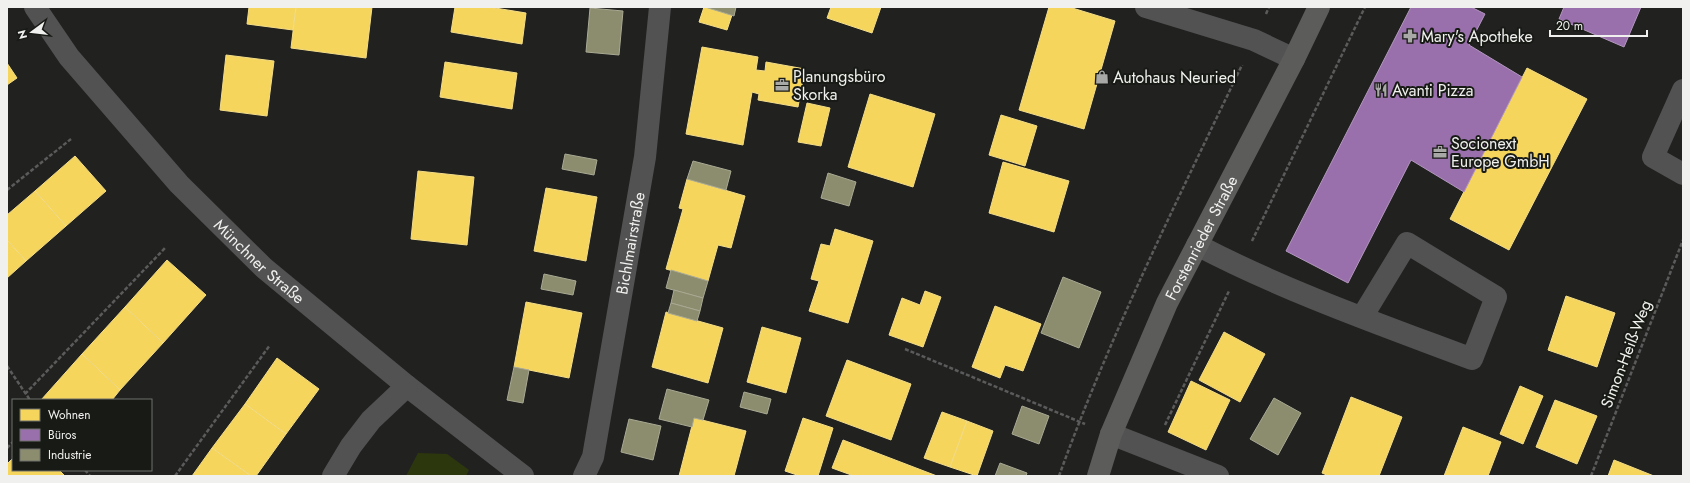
<svg xmlns="http://www.w3.org/2000/svg" width="1690" height="483" font-family="Jost,sans-serif">
	<style>
		.green { fill: #2c370e }
		.homes { fill: #f6d55c; stroke: #f4dd88 }
		.offices { fill: #9970ab; stroke: #b397bf }
		.industry { fill: #8c8c6e; stroke: #aaaa94 }
		.lines { fill: none; stroke-linecap: round; stroke-linejoin: round }
		.path { stroke: #5b5b5b; stroke-width: 2.5; stroke-dasharray: 4 2; stroke-linecap: butt }
		.minor { stroke: #525252; stroke-width: 22 }
		.major { stroke: #5c5c5b; stroke-width: 22 }
		.labels { text-anchor: middle; dominant-baseline: central; stroke-width: 4; stroke-linejoin: round; paint-order: stroke }
		.poi-label { font-size: 16px; fill: #f0f1ee; stroke: #181a16; text-anchor: start }
		.street-label { font-size: 16px; fill: #f0f1ee; stroke: #181a16 }
	</style>
	<rect width="100%" height="100%" fill="#212220"/>
	<!-- green -->
	<path class="green" d="M 418,453 L 447,454 L 469,470 L 466,476 L 406,476 Z"/>
	<!-- homes -->
	<g class="homes">
		<path d="M 249,7 L 296,7 L 293,30 L 247,24 Z"/>
		<path d="M 296,7 L 372,7 L 366,58 L 291,48 Z"/>
		<path d="M 455,7 L 489,7 L 526,13 L 522,44 L 451,32 Z"/>
		<path d="M 704,7 L 732,15 L 727,30 L 699,22 Z"/>
		<path d="M 831,7 L 881,7 L 872,33 L 827,18 Z"/>
		<path d="M 1049,7 L 1069,7 L 1115,21 L 1084,129 L 1019,110 Z"/>
		<path d="M 702,47 L 758,57 L 756,70 L 765,71 L 766,62 L 805,69 L 798,107 L 758,100 L 759,94 L 752,92 L 743,145 L 686,134 Z"/>
		<path d="M 226,55 L 274,61 L 267,116 L 220,110 Z"/>
		<path d="M 445,62 L 517,73 L 512,109 L 440,97 Z"/>
		<path d="M 7,63 L 17,78 L 7,85 Z"/>
		<path d="M 1527,68 L 1587,99 L 1509,250 L 1450,219 Z"/>
		<path d="M 870,94 L 935,114 L 913,187 L 848,167 Z"/>
		<path d="M 807,103 L 830,108 L 821,146 L 798,142 Z"/>
		<path d="M 1001,115 L 1037,126 L 1025,166 L 989,155 Z"/>
		<path d="M 75,156 L 106,191 L 66,226 L 35,191 Z"/>
		<path d="M 1003,162 L 1069,181 L 1054,232 L 989,213 Z"/>
		<path d="M 418,171 L 474,177 L 467,245 L 411,239 Z"/>
		<path d="M 687,179 L 745,196 L 731,248 L 718,245 L 708,281 L 666,269 L 683,209 L 679,208 Z"/>
		<path d="M 546,188 L 597,197 L 586,261 L 534,251 Z"/>
		<path d="M 35,191 L 66,226 L 26,261 L 7,240 L 7,215 Z"/>
		<path d="M 835,229 L 873,241 L 848,323 L 809,311 L 819,281 L 811,279 L 821,244 L 830,246 Z"/>
		<path d="M 7,240 L 26,261 L 7,278 Z"/>
		<path d="M 167,260 L 206,295 L 163,343 L 125,307 Z"/>
		<path d="M 925,291 L 941,297 L 923,347 L 889,335 L 902,298 L 920,305 Z"/>
		<path d="M 1566,296 L 1615,313 L 1597,367 L 1548,350 Z"/>
		<path d="M 526,302 L 582,313 L 569,378 L 514,367 Z"/>
		<path d="M 995,306 L 1041,324 L 1023,371 L 1005,365 L 1000,378 L 972,367 Z"/>
		<path d="M 125,307 L 163,343 L 120,390 L 82,354 Z"/>
		<path d="M 666,312 L 723,328 L 708,383 L 652,367 Z"/>
		<path d="M 762,327 L 801,338 L 786,393 L 747,382 Z"/>
		<path d="M 1224,332 L 1265,354 L 1240,402 L 1199,380 Z"/>
		<path d="M 82,354 L 120,390 L 112,400 L 41,400 Z"/>
		<path d="M 277,358 L 319,389 L 286,434 L 245,404 Z"/>
		<path d="M 847,360 L 911,384 L 891,440 L 826,416 Z"/>
		<path d="M 1191,381 L 1230,400 L 1206,450 L 1168,432 Z"/>
		<path d="M 1520,386 L 1543,396 L 1523,444 L 1500,434 Z"/>
		<path d="M 1351,397 L 1402,417 L 1379,476 L 1329,476 L 1322,473 Z"/>
		<path d="M 1555,400 L 1597,416 L 1577,464 L 1536,447 Z"/>
		<path d="M 245,404 L 286,434 L 256,476 L 251,476 L 212,448 Z"/>
		<path d="M 942,412 L 967,421 L 950,467 L 924,458 Z"/>
		<path d="M 694,418 L 746,431 L 734,476 L 679,476 Z"/>
		<path d="M 803,418 L 833,428 L 818,476 L 800,476 L 785,471 Z"/>
		<path d="M 967,421 L 993,431 L 977,476 L 950,467 Z"/>
		<path d="M 1463,427 L 1501,442 L 1488,476 L 1444,476 Z"/>
		<path d="M 843,440 L 937,476 L 854,476 L 832,468 Z"/>
		<path d="M 212,448 L 251,476 L 192,476 Z"/>
		<path d="M 13,458 L 13,470 L 59,470 L 65,476 L 7,476 L 7,464 Z"/>
		<path d="M 1614,460 L 1654,476 L 1608,476 Z"/>
	</g>
	<!-- offices -->
	<g class="offices">
		<path d="M 1411,7 L 1471,7 L 1485,14 L 1469,45 L 1522,77 L 1464,192 L 1411,160 L 1348,283 L 1286,251 Z"/>
		<path d="M 1564,7 L 1641,7 L 1624,47 L 1559,19 Z"/>
	</g>
	<!-- industry -->
	<g class="industry">
		<path d="M 705,7 L 736,7 L 734,16 Z"/>
		<path d="M 590,8 L 623,11 L 619,55 L 586,52 Z"/>
		<path d="M 565,154 L 597,160 L 594,175 L 562,169 Z"/>
		<path d="M 693,161 L 731,171 L 726,190 L 687,179 Z"/>
		<path d="M 828,173 L 856,182 L 849,206 L 821,198 Z"/>
		<path d="M 671,270 L 708,281 L 703,298 L 666,288 Z"/>
		<path d="M 544,274 L 576,281 L 573,295 L 541,289 Z"/>
		<path d="M 1063,277 L 1101,292 L 1079,348 L 1041,333 Z"/>
		<path d="M 674,290 L 703,298 L 700,311 L 671,303 Z"/>
		<path d="M 671,303 L 700,311 L 697,321 L 668,313 Z"/>
		<path d="M 514,367 L 529,370 L 523,403 L 507,400 Z"/>
		<path d="M 667,389 L 709,400 L 703,420 L 694,418 L 692,427 L 659,419 Z"/>
		<path d="M 744,392 L 771,399 L 767,414 L 740,407 Z"/>
		<path d="M 1274,398 L 1301,413 L 1278,455 L 1250,439 Z"/>
		<path d="M 1022,406 L 1049,416 L 1039,444 L 1012,434 Z"/>
		<path d="M 629,419 L 661,426 L 653,460 L 621,452 Z"/>
		<path d="M 1000,463 L 1027,473 L 1026,476 L 995,476 Z"/>
	</g>
	<g class="lines">
		<!-- path -->
		<g class="path">
			<path d="M 1266,14 L 1269,7"/>
			<path d="M 7,190 L 71,139"/>
			<path d="M 1252,241 L 1365,7"/>
			<path d="M 905,349 L 1085,424"/>
			<path d="M 7,366 L 30,400"/>
			<path d="M 25,394 L 166,247"/>
			<path d="M 1165,425 L 1229,291"/>
			<path d="M 7,448 L 13,442"/>
			<path d="M 85,470 L 90,476"/>
			<path d="M 175,476 L 270,345"/>
			<path d="M 1059,476 C 1110,335 1177,201 1242,65"/>
			<path d="M 1591,476 L 1683,240"/>
		</g>
		<!-- minor -->
		<g class="minor">
			<path id="s1" d="M 35,7 L 69,57 L 179,184 L 264,268 L 407,386 L 523,476"/>
			<path d="M 1146,7 L 1254,40 L 1294,59"/>
			<path d="M 1683,90 L 1653,157 L 1683,174"/>
			<path d="M 1197,245 C 1285,291 1379,324 1472,359 L 1496,297 L 1407,243 L 1362,317"/>
			<path d="M 1111,434 L 1218,476"/>
			<path d="M 333,476 L 351,446 L 371,420 L 407,386"/>
			<path id="s2" d="M 584,476 L 593,457 L 645,157 L 660,7"/>
		</g>
		<!-- major -->
		<path class="major" id="s3" d="M 1098,476 L 1111,434 L 1167,303 L 1294,59 L 1319,7"/>
	</g>
	<!-- icons -->
	<defs>
		<g id="pharmacy-bare" transform="scale(1.08)"><path d="M-2-6h4v4h4v4h-4v4h-4v-4h-4v-4h4Z" fill="#a8a9a6" stroke="#181a16" stroke-width="2.5" paint-order="stroke"/></g>
		<g id="shop-bare" transform="scale(1.08)"><path d="M-5-2.5h2.3a2.7 3.5 0 0 1 5.4 0H5L5.5 6h-11ZM-1.5-2.5h3a1.5 2.3 0 0 0-3 0Z" fill="#a8a9a6" stroke="#181a16" stroke-width="2.5" paint-order="stroke"/></g>
		<g id="office-bare" transform="scale(1.08)"><path d="M-6-3h4V-5.5h4V-3h4V5H-6ZM-1-4.5V-3h2v-1.5ZM-6 0V1H6V0Z" fill="#a8a9a6" stroke="#181a16" stroke-width="2.5" paint-order="stroke"/></g>
		<g id="restaurant-bare" transform="scale(1.08)"><path d="M-5-6h1v4h1v-4h1v4h1v-4h1v5L-1.5 .5V6h-2V.5L-5-1ZM5-6V6H3V1.5H1.5Q1.5-4 5-6Z" fill="#a8a9a6" stroke="#181a16" stroke-width="2.5" paint-order="stroke"/></g>
	</defs>
	<g fill-rule="evenodd">
		<use href="#pharmacy-bare" x="1410" y="36"/>
		<use href="#shop-bare" x="1102" y="77"/>
		<use href="#office-bare" x="782" y="85"/>
		<use href="#restaurant-bare" x="1381" y="90"/>
		<use href="#office-bare" x="1440" y="152"/>
	</g>
	<g class="labels">
		<!-- poi labels -->
		<g class="poi-label">
			<text x="1421" y="36">Mary's Apotheke</text>
			<text x="793" y="76">Planungsbüro<tspan x="793" dy="18">Skorka</tspan></text>
			<text x="1113" y="77">Autohaus Neuried</text>
			<text x="1392" y="90">Avanti Pizza</text>
			<text x="1451" y="143">Socionext<tspan x="1451" dy="18">Europe GmbH</tspan></text>
		</g>
		<!-- street labels -->
		<g class="street-label">
			<text stroke="none"><textPath href="#s3" startOffset="260">Forstenrieder Straße</textPath></text>
			<text stroke="none"><textPath href="#s2" startOffset="238">Bichlmairstraße</textPath></text>
			<text stroke="none"><textPath href="#s1" startOffset="340">Münchner Straße</textPath></text>
			<text transform="translate(1626 354) rotate(-69)">Simon-Heiß-Weg</text>
		</g>
	</g>
	<!-- border -->
	<rect width="1690" height="483" fill="none" stroke="#f0f1ee" stroke-width="16"/>
	<!-- legend -->
	<rect x="12" y="399" width="140" height="72" fill="#181a16" stroke="#6e706c"/>
	<rect x="20" y="409" width="20" height="12" fill="#f6d55c" stroke="#6e706c"/>
	<text x="48" y="419" font-size="12" fill="#f0f1ee">Wohnen</text>
	<rect x="20" y="429" width="20" height="12" fill="#9970ab" stroke="#6e706c"/>
	<text x="48" y="439" font-size="12" fill="#f0f1ee">Büros</text>
	<rect x="20" y="449" width="20" height="12" fill="#8c8c6e" stroke="#6e706c"/>
	<text x="48" y="459" font-size="12" fill="#f0f1ee">Industrie</text>
	<!-- north arrow -->
	<g transform="translate(32 32) rotate(255)" stroke="#181a16" stroke-width="3" paint-order="stroke">
	<path d="M0-3L7 15L0 10L-7 15Z" fill="#f0f1ee"/>
	<text y="-6" font-size="11" font-weight="bold" text-anchor="middle" fill="#f0f1ee">N</text>
	</g>
	<!-- scale -->
	<path d="M1550 30v6h97v-6" fill="none" stroke="#f0f1ee" stroke-width="2"/>
	<text x="1556" y="30" font-size="12" fill="#f0f1ee" stroke="#181a16" stroke-width="3" paint-order="stroke">20 m</text>
</svg>
